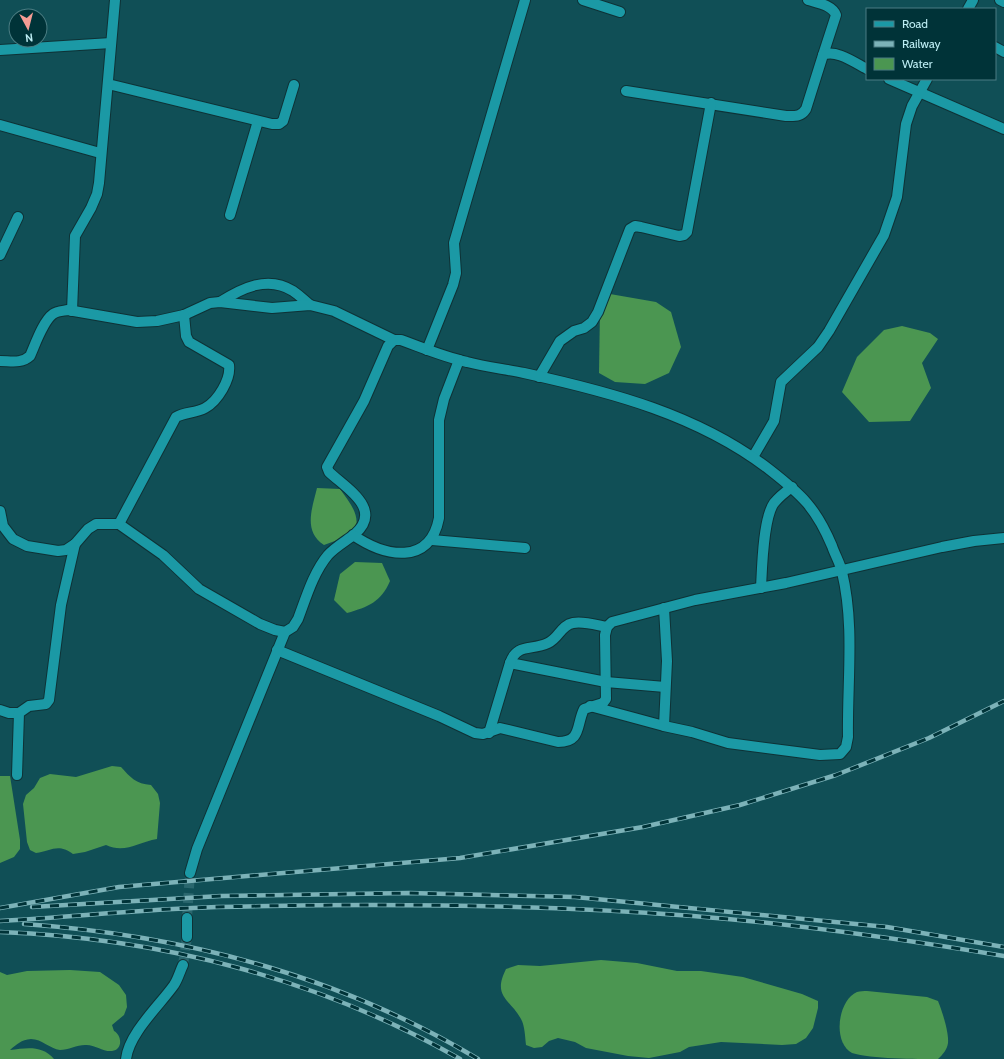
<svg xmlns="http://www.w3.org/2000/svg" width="1004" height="1059" font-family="Cabin,sans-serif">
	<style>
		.water { fill: #4b9651 }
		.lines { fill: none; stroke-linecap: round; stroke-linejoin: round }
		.minor-tunnel { stroke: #2a676e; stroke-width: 10; stroke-dasharray: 10 5; stroke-linecap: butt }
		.minor-casing { stroke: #0e3236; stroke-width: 12 }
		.minor { stroke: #1b99a5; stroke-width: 10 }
		.rail-casing { stroke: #7cb2b8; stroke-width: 4.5 }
		.rail { stroke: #003338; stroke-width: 3; stroke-dasharray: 9; stroke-linecap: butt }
	</style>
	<rect width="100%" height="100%" fill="#104f56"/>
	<!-- water -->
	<g class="water">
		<path d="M 610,294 L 656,302 L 671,312 L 681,347 L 669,373 L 645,384 L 615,382 L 599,373 L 600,310 Z"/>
		<path d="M 902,326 L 930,333 L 938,339 L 922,363 L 931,388 L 910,421 L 869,422 L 842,392 L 857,357 L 884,330 Z"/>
		<path d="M 317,488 L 340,489 C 350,503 362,516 354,534 L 324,545 C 303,531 312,509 317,488 Z"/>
		<path d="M 355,562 L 382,563 L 390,581 C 381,602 368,607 347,613 L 334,600 L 340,574 Z"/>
		<path d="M 112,766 L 121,767 C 130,777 136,784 151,785 L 158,794 L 160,803 L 157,839 C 138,842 125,854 106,845 L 85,852 L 73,854 C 58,843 51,851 36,853 L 30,850 L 27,842 L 23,804 L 26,795 L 34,788 L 40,778 L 50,774 L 76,777 Z"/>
		<path d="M 0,776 L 10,776 L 20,840 L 20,849 L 14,857 L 0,863 Z"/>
		<path d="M 601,960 L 637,963 L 677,971 L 701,971 L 743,977 L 802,994 L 818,1001 L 818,1008 L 813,1028 L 806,1038 L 796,1044 L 782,1045 L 721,1042 L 689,1047 L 680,1052 L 649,1058 L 628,1056 L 586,1048 L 575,1042 L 558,1038 L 549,1041 L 542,1047 L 534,1048 L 526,1045 C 525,1037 525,1026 521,1019 C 510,999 492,997 506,969 L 518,965 L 540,966 Z"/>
		<path d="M 70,970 L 100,972 L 119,985 L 126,995 L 127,1007 L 124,1015 L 112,1025 L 114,1031 C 122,1035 123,1050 112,1051 C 103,1052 94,1044 85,1045 C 77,1045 68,1050 60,1050 C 50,1049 42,1039 31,1039 C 21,1040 17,1044 10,1050 C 27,1048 42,1045 54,1059 L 0,1059 L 0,972 L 7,975 L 27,971 Z"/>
		<path d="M 867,991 L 927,997 L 938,1001 C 942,1011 949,1032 948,1043 C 947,1050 943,1054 938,1059 C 916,1059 871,1059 852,1053 C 832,1042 838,1000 857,992 C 860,991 864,991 867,991 Z"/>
	</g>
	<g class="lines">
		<!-- minor-tunnel -->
		<g class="minor-tunnel">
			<path d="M 187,918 L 190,873"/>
			<path d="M 183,965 L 187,937"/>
		</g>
		<!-- minor casing -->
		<g class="minor-casing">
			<g id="minor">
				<path d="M 583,0 L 620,12"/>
				<path d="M 808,0 C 818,3 832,5 836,15 L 823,55"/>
				<path d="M 1000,0 L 1004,2"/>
				<path d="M 968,9 L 973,0"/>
				<path d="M 995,47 L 1004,52"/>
				<path d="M 0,50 L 111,43"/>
				<path d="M 889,79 L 1004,129"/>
				<path d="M 108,84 L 272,124 L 279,124 L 283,121 L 294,85"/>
				<path d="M 626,91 L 786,116 C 795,116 801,117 806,109 L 823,55 C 836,49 855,63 867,69"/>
				<path d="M 0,125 L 100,153"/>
				<path d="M 230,215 L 258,121"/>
				<path d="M 0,255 L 18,217"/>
				<path d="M 220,302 C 242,288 268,275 293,291 C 299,295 305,301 310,305"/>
				<path d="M 72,311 L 75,236 L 91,208 L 97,194 L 99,183 L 115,0"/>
				<path d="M 427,350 L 453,285 L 456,273 L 454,243 L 525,0"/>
				<path d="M 0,361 C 11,361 21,364 30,356 C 35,345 43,321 53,314 C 57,311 63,311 68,310 L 137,322 L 157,321 L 184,315 L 210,303 L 220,302 L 272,308 L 310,305 L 334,311 L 394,340"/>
				<path d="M 539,377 L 560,341 L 574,331 L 584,328 L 592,322 L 598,312 L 630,229 L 635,226 L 641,227 L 679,236 L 684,235 L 687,232 L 711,103"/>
				<path d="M 753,457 L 774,421 L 781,382 L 818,347 L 829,331 L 884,235 L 897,197 L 906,124 L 912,106 L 927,79"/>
				<path d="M 0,511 L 3,526 L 13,539 L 27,546 L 58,551 L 66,550 L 75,544 L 88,529 L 96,524 L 119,524 L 163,555 L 199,589 L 260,624 L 275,630 L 285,632 L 293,627 L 298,619 C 306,598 313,573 328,555 C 335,547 346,541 355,534 C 383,509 347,489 329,472 L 327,467 L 364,401 L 388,346 L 394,340 L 401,340 C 423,348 444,357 467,362 C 486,367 505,369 524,373 C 611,392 699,415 770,470 C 802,495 816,508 832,546 C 835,555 840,563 842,572 C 855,626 847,682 848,737 L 846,747 L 840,754 L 820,755 L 728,743 L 692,732 L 664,726 L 590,706"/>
				<path d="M 119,524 L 176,417 C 185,412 196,413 205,408 C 218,401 231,379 229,365 L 189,342 L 186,336 L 184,315"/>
				<path d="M 353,535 C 385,557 430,566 439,518 L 439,420 L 444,399 L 459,360"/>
				<path d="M 432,540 L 525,548"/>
				<path d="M 761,588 C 762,569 763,518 774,503 C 779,497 785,492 792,487"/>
				<path d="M 277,650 L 439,716 L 475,733 L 483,734 L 500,728 L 558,742 C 582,742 576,725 584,709 L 603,703 L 606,699 L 605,635 L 607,627 L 612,622 L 695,600 L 786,583 L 942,547 L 974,541 L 1004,538"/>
				<path d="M 510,663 L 606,682 L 665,687"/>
				<path d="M 0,710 L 9,713 L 19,713"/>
				<path d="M 664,726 L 667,661 L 664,608"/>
				<path d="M 489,733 L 510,663 C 517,643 531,651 548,643 C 559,638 561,625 573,623 C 584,621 596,625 607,627"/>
				<path d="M 17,775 L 19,713 L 29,706 L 46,704 L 49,700 L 61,605 L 75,544"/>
				<path d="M 190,873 L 197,849 L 285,632"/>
				<path d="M 187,937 L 187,918"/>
				<path d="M 126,1059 C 129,1033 160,1005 174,985 C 178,979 180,971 183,965"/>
			</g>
		</g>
		<!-- minor -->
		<use href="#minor" class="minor"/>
		<!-- rail casing -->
		<g class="rail-casing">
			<g id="rail">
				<path d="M 32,907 L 221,896 L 409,893 L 575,897 L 887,927 L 1004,947"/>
				<path d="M 0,908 L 119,887 L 460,858 L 643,827 L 740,805 L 836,775 L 929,738 L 1004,701"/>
				<path d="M 0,921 C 72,917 145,909 217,907 C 376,903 535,904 693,916 C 797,924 901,939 1004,956"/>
				<path d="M 24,924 C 183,935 340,976 478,1059"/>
				<path d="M 0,932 C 161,938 320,979 460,1059"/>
			</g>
		</g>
		<!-- rail -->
		<use href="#rail" class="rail"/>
	</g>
	<!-- legend -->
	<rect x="866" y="8" width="130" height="72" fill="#003338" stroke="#4b7d83"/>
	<rect x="874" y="21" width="20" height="6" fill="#1b99a5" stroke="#4b7d83"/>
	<text x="902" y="28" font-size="12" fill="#bcedf3">Road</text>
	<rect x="874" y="41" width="20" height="6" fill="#7cb2b8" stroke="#4b7d83"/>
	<text x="902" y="48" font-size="12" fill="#bcedf3">Railway</text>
	<rect x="874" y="58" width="20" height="12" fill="#4b9651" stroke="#4b7d83"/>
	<text x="902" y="68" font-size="12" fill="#bcedf3">Water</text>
	<!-- north arrow -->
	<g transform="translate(28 28) rotate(173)"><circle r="19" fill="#003338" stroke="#4b7d83"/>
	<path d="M0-3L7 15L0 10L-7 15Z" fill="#f59c94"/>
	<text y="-6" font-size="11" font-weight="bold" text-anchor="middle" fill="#bcedf3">N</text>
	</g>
</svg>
